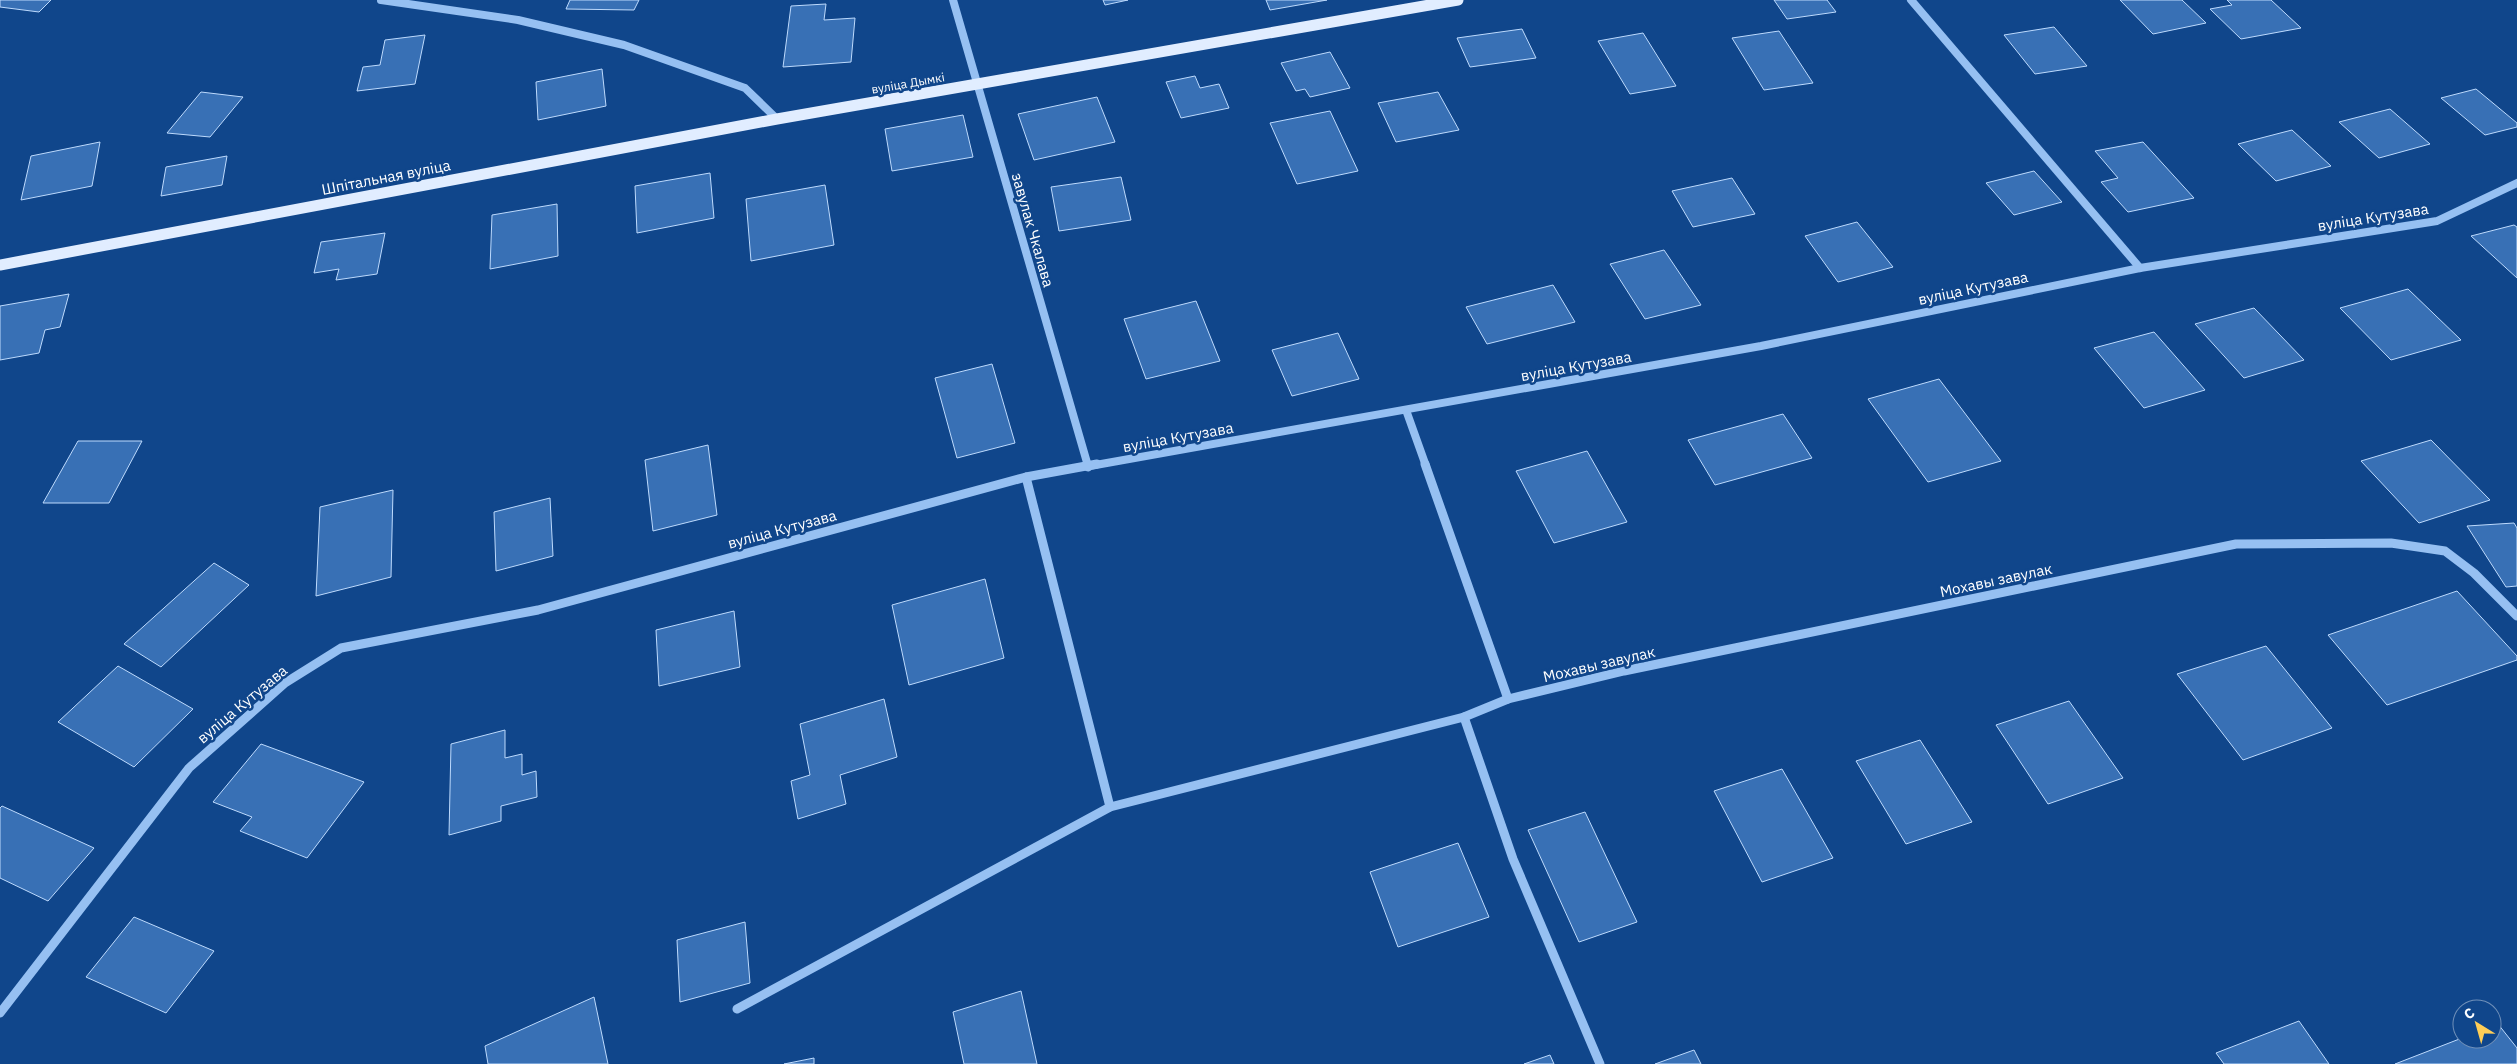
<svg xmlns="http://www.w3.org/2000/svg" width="2517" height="1064" font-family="'IBM Plex Sans',sans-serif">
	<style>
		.building { fill: #3870b5; stroke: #bddafd }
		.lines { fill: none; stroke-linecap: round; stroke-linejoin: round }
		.minor-far1 { stroke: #96c0f2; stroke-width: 8 }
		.minor { stroke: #96c0f2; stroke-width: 9 }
		.major { stroke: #e1edff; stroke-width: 11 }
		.labels { text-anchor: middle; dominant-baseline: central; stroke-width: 5; stroke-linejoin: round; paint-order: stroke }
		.far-street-label { font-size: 12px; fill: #fff; stroke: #10468b }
		.street-label { font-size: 15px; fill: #fff; stroke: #10468b }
	</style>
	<rect width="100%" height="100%" fill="#10468b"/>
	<!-- building -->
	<g class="building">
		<path d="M 0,0 L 51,0 L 39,12 L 0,7 Z"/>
		<path d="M 570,0 L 639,0 L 634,10 L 566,9 Z"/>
		<path d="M 1103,0 L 1128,0 L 1105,5 Z"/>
		<path d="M 1266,0 L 1327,0 L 1270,10 Z"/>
		<path d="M 1774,0 L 1827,0 L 1836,12 L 1787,19 Z"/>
		<path d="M 2120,0 L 2182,0 L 2206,23 L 2153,34 Z"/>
		<path d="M 2227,0 L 2271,0 L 2301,28 L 2241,39 L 2210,9 L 2232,5 Z"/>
		<path d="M 826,4 L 824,20 L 855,18 L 851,62 L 783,67 L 791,6 Z"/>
		<path d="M 2054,27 L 2087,66 L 2035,74 L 2004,35 Z"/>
		<path d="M 1522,29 L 1536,58 L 1470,67 L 1457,38 Z"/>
		<path d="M 1779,31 L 1813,83 L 1764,90 L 1732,38 Z"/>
		<path d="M 1643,33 L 1676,86 L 1630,94 L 1598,41 Z"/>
		<path d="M 425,35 L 415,84 L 357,91 L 363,67 L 380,65 L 385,40 Z"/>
		<path d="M 1330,52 L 1350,88 L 1310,97 L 1305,89 L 1296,91 L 1281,63 Z"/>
		<path d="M 602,69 L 606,106 L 538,120 L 536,82 Z"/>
		<path d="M 1195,76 L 1200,88 L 1219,84 L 1229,108 L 1181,118 L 1166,82 Z"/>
		<path d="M 2476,89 L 2517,123 L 2517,127 L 2485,135 L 2441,98 Z"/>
		<path d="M 201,92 L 243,97 L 210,137 L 167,133 Z"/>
		<path d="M 1438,92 L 1459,130 L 1396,142 L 1378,103 Z"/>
		<path d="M 1097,97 L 1115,142 L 1034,160 L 1018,114 Z"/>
		<path d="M 2390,109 L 2430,144 L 2379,158 L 2339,122 Z"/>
		<path d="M 1330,111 L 1358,171 L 1297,184 L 1270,123 Z"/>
		<path d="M 963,115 L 973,157 L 892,171 L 885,129 Z"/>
		<path d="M 2292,130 L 2331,166 L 2276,181 L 2238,144 Z"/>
		<path d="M 100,142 L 92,186 L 21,200 L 31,156 Z"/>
		<path d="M 2143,142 L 2194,198 L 2128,212 L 2101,182 L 2118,178 L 2095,151 Z"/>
		<path d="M 227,156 L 222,185 L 161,196 L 166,167 Z"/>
		<path d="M 2034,171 L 2062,202 L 2014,215 L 1986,183 Z"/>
		<path d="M 710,173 L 714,218 L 637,233 L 635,186 Z"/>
		<path d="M 1121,177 L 1131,220 L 1059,231 L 1051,187 Z"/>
		<path d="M 1732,178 L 1755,214 L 1693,227 L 1672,191 Z"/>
		<path d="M 825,185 L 834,245 L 751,261 L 746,199 Z"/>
		<path d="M 557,204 L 558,256 L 490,269 L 492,215 Z"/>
		<path d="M 1857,222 L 1893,267 L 1838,282 L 1805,236 Z"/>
		<path d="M 2514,225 L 2517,227 L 2517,278 L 2471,236 Z"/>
		<path d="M 385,233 L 377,274 L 336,280 L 339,269 L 314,273 L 321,242 Z"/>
		<path d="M 1664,250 L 1701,305 L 1645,319 L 1610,264 Z"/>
		<path d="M 1553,285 L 1575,322 L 1487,344 L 1466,307 Z"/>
		<path d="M 2408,289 L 2461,340 L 2391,360 L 2340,308 Z"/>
		<path d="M 69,294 L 60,327 L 45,330 L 39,353 L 0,360 L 0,306 Z"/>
		<path d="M 1196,301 L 1220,361 L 1146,379 L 1124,319 Z"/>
		<path d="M 2254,308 L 2304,360 L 2244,378 L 2195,324 Z"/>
		<path d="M 2154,332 L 2205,390 L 2144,408 L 2094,348 Z"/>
		<path d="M 1338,333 L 1359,379 L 1292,396 L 1272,350 Z"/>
		<path d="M 992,364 L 1015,443 L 957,458 L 935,378 Z"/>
		<path d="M 1939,379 L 2001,461 L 1928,482 L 1868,399 Z"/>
		<path d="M 1783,414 L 1812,458 L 1715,485 L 1688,440 Z"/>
		<path d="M 2431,440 L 2490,500 L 2419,523 L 2361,461 Z"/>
		<path d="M 78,441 L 142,441 L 109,503 L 43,503 Z"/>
		<path d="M 708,445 L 717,515 L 653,531 L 645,460 Z"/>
		<path d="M 1587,451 L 1627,522 L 1554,543 L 1516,471 Z"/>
		<path d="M 393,490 L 391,577 L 316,596 L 320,507 Z"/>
		<path d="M 550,498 L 553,556 L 496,571 L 494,512 Z"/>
		<path d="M 2514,523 L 2517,528 L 2517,586 L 2506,587 L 2467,526 Z"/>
		<path d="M 214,563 L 249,585 L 161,667 L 124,644 Z"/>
		<path d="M 985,579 L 1004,658 L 909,685 L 892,605 Z"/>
		<path d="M 2457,591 L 2517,656 L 2517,660 L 2387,705 L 2328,635 Z"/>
		<path d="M 734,611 L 740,667 L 659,686 L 656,630 Z"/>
		<path d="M 2266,646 L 2332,728 L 2243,760 L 2177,674 Z"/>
		<path d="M 118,666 L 193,709 L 134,767 L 58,722 Z"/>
		<path d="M 884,699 L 897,757 L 840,775 L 846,804 L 798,819 L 791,781 L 810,775 L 800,724 Z"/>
		<path d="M 2069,701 L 2123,778 L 2048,804 L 1996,725 Z"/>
		<path d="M 505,730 L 505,758 L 522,754 L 522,775 L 536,771 L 537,797 L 501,806 L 501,821 L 449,835 L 451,744 Z"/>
		<path d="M 1920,740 L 1972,822 L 1906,844 L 1856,761 Z"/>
		<path d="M 261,744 L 364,782 L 307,858 L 240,831 L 252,817 L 213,802 Z"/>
		<path d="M 1782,769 L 1833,858 L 1762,882 L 1714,791 Z"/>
		<path d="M 2,806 L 94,848 L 48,901 L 0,878 L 0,808 Z"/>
		<path d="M 1585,812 L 1637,922 L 1579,942 L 1528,830 Z"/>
		<path d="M 1458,843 L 1489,917 L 1398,947 L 1370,872 Z"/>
		<path d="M 134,917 L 214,951 L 166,1013 L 86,977 Z"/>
		<path d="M 745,922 L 750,983 L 680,1002 L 677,940 Z"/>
		<path d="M 1021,991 L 1037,1064 L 964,1064 L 953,1012 Z"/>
		<path d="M 594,997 L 608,1064 L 488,1064 L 485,1046 Z"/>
		<path d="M 2299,1021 L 2329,1064 L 2224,1064 L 2216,1053 Z"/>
		<path d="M 2498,1024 L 2517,1048 L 2517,1064 L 2395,1064 L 2462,1038 L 2492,1039 L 2492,1026 Z"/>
		<path d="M 1694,1050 L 1701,1064 L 1655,1064 Z"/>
		<path d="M 1550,1055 L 1554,1064 L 1524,1064 Z"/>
		<path d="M 814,1058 L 814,1064 L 784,1064 Z"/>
	</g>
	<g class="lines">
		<!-- minor-far1 -->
		<g class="minor-far1">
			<path d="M 381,0 L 518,20 L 624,45 L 745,88 L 777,119"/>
			<path d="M 953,0 L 1088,466"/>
			<path d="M 1911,0 L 2140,268"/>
			<path d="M 1406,410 L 1426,466"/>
			<path d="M 1090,466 L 1761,346 L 2140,268 L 2437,221 L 2517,183"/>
		</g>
		<!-- minor -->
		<g class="minor">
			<path d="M 1087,464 L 1088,467"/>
			<path d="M 1425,464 L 1508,699"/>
			<path d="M 1026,477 L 1110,807"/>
			<path d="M 1464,717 L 1513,859 L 1600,1064"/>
			<path d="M 737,1009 L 1110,807 L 1464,717 L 1508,699 L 1624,671 L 2236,544 L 2391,543 L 2445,551 L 2474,573 L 2517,616"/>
			<path d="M 0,1013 L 189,768 L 285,683 L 341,648 L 538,610 L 1026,477 L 1097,464"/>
		</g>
		<!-- major -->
		<path class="major" d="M 0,265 L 777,119 L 1458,0"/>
	</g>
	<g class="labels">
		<!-- far-street labels -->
		<g class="far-street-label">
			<text transform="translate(908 83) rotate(-10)">вуліца Дымкі</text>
		</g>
		<!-- street labels -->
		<g class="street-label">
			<text transform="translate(386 177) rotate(-11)">Шпітальная вуліца</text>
			<text transform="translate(2373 217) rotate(-9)">вуліца Кутузава</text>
			<text transform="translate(1033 230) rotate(74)">завулак Чкалава</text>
			<text transform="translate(1973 288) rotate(-12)">вуліца Кутузава</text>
			<text transform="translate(1576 366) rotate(-10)">вуліца Кутузава</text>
			<text transform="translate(1178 437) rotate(-10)">вуліца Кутузава</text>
			<text transform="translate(782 529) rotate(-15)">вуліца Кутузава</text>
			<text transform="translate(1996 580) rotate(-12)">Мохавы завулак</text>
			<text transform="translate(1599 664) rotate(-13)">Мохавы завулак</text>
			<text transform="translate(242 704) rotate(-40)">вуліца Кутузава</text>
		</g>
	</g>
	<!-- north arrow -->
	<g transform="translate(2477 1024) rotate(323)"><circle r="24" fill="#10468b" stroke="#7090b9"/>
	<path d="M0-4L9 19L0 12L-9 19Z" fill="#ffce57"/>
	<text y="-8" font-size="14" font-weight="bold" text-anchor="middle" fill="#ffffff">С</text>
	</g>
</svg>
